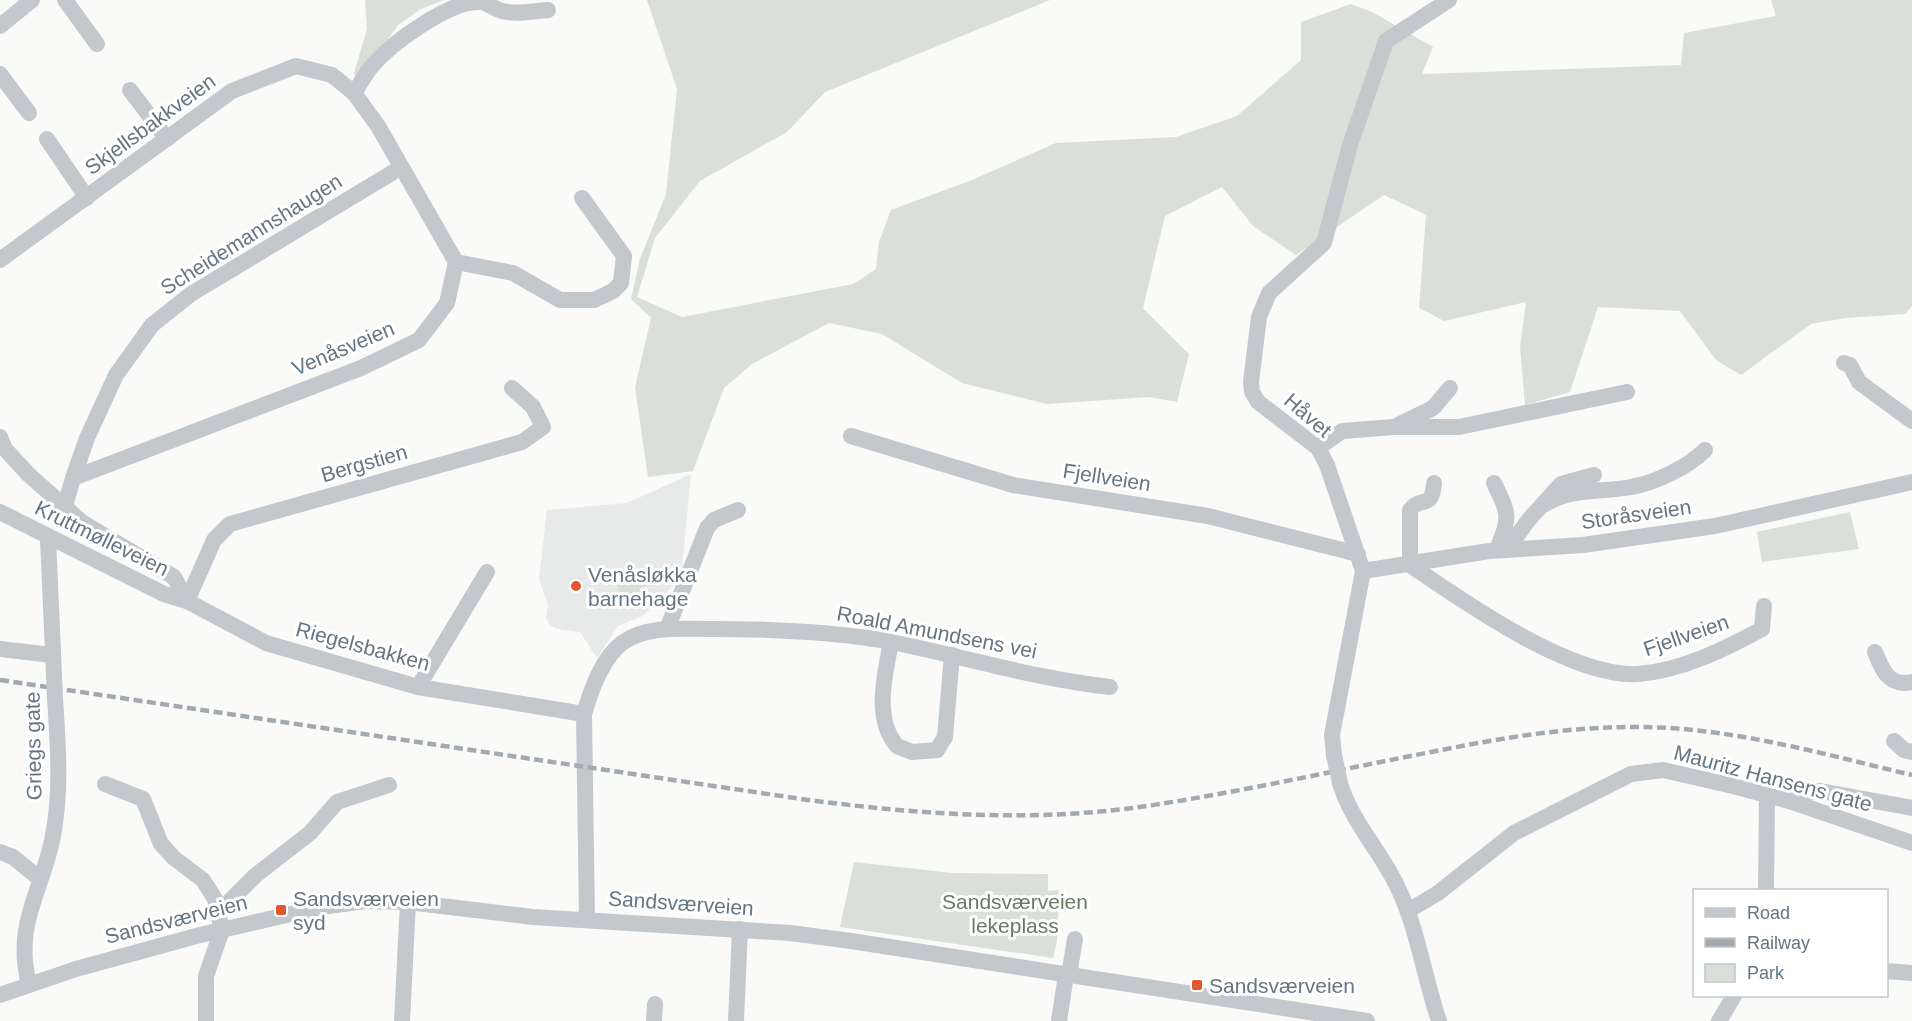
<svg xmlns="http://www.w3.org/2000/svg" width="1912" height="1021" font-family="Helvetica,sans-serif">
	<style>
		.built { fill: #e8e9e9 }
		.green { fill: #dadfd7 }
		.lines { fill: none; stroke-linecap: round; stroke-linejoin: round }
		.minor { stroke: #c3c8cc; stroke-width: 16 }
		.rail { stroke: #a2aab0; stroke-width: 4.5; stroke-dasharray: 9 4.5; stroke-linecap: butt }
		.minor-bridge { stroke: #c3c8cc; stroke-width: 16 }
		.poi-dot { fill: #e4572e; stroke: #fff; stroke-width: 2 }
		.labels { text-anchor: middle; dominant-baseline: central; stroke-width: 6; stroke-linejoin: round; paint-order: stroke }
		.street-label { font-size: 21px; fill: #657683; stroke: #fff }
		.poi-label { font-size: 21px; fill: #657683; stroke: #fff; text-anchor: start }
		.park-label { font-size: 21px; fill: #687a64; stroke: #fff }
	</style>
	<rect width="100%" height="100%" fill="#fafaf8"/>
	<!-- built -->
	<path class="built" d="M 691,474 L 681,578 L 644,615 L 618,626 L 597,658 L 580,632 L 557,629 L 549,624 L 546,618 L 548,605 L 539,579 L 547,510 L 627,503 Z"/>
	<!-- green -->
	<g class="green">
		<path d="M 365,0 L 444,0 L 421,9 L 398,25 L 358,81 L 354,73 L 367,29 Z"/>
		<path d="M 647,0 L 1050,0 L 825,92 L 787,132 L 700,181 L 655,238 L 637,297 L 682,317 L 853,284 L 876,269 L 879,242 L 891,210 L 972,180 L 1056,143 L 1176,137 L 1237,116 L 1301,60 L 1301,22 L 1351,4 L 1372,12 L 1433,47 L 1422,74 L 1681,65 L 1684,33 L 1776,16 L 1771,0 L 1912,0 L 1912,306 L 1905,314 L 1846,318 L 1811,324 L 1741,375 L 1716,360 L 1680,311 L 1598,307 L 1570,392 L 1525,405 L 1520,347 L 1526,302 L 1444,321 L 1419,308 L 1426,215 L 1384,195 L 1296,255 L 1253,226 L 1222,187 L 1165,216 L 1143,308 L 1189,354 L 1177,402 L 1149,397 L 1047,404 L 962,383 L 882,334 L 829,323 L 752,364 L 724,388 L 693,471 L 648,477 L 635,387 L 651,318 L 631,299 L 640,259 L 666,194 L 677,89 Z"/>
		<path d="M 1850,512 L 1859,549 L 1762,562 L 1757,532 Z"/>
		<path d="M 650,581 L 651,585 L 640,588 L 637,600 L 618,597 L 617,583 Z"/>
		<path d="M 854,862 L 951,873 L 1048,874 L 1048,891 L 1059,890 L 1057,941 L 1053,958 L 840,927 Z"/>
	</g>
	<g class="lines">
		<!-- minor -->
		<g class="minor">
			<path d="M 65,0 L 97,44"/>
			<path d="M 0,26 L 32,0"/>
			<path d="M 0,74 L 29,113"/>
			<path d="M 130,90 L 167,139"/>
			<path d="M 354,93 C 360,84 365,74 372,66 C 391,44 449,0 481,2 C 488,3 494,9 502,11 C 517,15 533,11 548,10"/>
			<path d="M 47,139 L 87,198"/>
			<path d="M 0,260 L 232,91 L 296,66 L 332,75 L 354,93 L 378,126 L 456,262"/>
			<path d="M 1844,363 L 1850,365 L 1859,382 L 1912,421"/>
			<path d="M 1394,427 L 1459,427 L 1627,392"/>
			<path d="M 851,436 L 1013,485 L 1208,516 L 1358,554"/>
			<path d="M 0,437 L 5,449 L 28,474 L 83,523 L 174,577 L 187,601"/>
			<path d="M 1318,448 L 1342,431 L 1394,427 L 1433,408 L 1450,388"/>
			<path d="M 73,478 L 87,438 L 116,375 L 152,325 L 191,294 L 400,168"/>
			<path d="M 1434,483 C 1432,511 1421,495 1410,510 L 1410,565 C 1464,602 1572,678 1638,674 C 1681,671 1725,649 1762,629 L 1764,606"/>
			<path d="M 1494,483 C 1510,516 1510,516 1497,550"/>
			<path d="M 1542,505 L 1561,484 L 1594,475"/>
			<path d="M 65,506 L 73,478 L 361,368 L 419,340 L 447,303 L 456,262 L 513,273 L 560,300 L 594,300 L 613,291 L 621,283 L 624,256 L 582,198"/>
			<path d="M 0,512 L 164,594 L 187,601 L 266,643 L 418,687 L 584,714 L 587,920"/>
			<path d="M 48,539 L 54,675"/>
			<path d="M 1507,550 C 1517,537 1529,516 1542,506 C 1570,487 1600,493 1631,487 C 1655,483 1688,467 1705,450"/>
			<path d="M 1363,571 L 1489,551 L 1583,545 L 1715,526 L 1912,482"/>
			<path d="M 187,601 L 214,540 L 230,524 L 522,442 L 543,427 L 533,407 L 512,388"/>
			<path d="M 667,629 L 707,528 L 714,520 L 738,510"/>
			<path d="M 891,642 C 885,675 873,718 897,746 L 912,752 L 937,750 L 945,737 L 952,655"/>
			<path d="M 0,649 L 52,655"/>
			<path d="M 1875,652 C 1882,670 1889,687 1912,682"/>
			<path d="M 418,687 L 487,572"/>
			<path d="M 584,714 C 591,690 602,658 622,643 C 646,625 683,629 711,629 C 771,629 832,631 892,642 C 965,657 1036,679 1110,687"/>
			<path d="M 1894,741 L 1904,750 L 1912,752"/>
			<path d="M 1334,755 L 1332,735 L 1363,571 L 1327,465 L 1318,448 L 1258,402 L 1252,392 L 1251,382 L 1259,317 L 1269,293 L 1324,243 L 1350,145 L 1386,41 L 1449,0"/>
			<path d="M 1340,783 C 1352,823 1381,851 1398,888 C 1418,930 1424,977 1439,1021"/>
			<path d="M 105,784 L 143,799 L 161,844 L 174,858 L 203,880 L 215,899 L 222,930 L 206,976 L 206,1021"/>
			<path d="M 1789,801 L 1798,793 L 1820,791 L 1912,808"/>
			<path d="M 0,852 L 13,857 L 40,879"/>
			<path d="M 1766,890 L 1767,797"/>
			<path d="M 1408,911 L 1438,893 L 1514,833 L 1631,774 L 1663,770 L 1733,786 L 1789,801 L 1912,843"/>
			<path d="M 218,913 L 256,875 L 310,833 L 337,802 L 389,785"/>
			<path d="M 1886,971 L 1912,973"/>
			<path d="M 1069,975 L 1075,939"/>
			<path d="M 29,984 C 14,926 40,895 52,841 C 62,793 58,746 55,698"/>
			<path d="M 0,995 L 76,969 L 200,935 L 321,907 L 366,901 L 408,902 L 533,917 L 790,933 L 851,941 L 1367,1021"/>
			<path d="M 402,1021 L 408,902"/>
			<path d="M 654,1021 L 655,1004"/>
			<path d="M 736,1021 L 740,929"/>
			<path d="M 1059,1021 L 1066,975"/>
			<path d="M 1719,1021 L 1734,996"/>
		</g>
		<!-- rail -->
		<path class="rail" d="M 0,680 L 808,800 C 917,814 1023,822 1133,808 C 1232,794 1332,771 1431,752 C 1501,738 1570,726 1642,727 C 1734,728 1823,754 1912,775"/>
		<!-- minor-bridge -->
		<g class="minor-bridge">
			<path d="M 54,675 L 55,698"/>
			<path d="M 1334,755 L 1340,783"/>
		</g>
	</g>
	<!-- markers -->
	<g class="poi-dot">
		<circle cx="576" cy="586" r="6"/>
		<rect x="275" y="904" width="12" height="12" rx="3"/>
		<rect x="1191" y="979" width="12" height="12" rx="3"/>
	</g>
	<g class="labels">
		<!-- street labels -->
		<g class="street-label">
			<text transform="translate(150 124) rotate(-36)">Skjellsbakkveien</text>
			<text transform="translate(251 234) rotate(-32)">Scheidemannshaugen</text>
			<text transform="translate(343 348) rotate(-23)">Venåsveien</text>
			<text transform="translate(1308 415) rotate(41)">Håvet</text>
			<text transform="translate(364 463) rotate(-16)">Bergstien</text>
			<text transform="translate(1107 477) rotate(9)">Fjellveien</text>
			<text transform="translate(1636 514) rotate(-8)">Storåsveien</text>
			<text transform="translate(102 538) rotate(26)">Kruttmølleveien</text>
			<text transform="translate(937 632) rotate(11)">Roald Amundsens vei</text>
			<text transform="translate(1686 635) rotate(-19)">Fjellveien</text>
			<text transform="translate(363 646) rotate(15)">Riegelsbakken</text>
			<text transform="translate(33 746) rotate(-91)">Griegs gate</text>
			<text transform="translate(1773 778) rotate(15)">Mauritz Hansens gate</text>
			<text transform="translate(681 903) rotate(4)">Sandsværveien</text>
			<text transform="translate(176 919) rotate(-14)">Sandsværveien</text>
		</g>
		<!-- poi labels -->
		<g class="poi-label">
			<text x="588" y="574">Venåsløkka<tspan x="588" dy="24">barnehage</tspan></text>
			<text x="293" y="898">Sandsværveien<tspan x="293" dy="24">syd</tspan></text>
			<text x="1209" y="985">Sandsværveien</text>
		</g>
		<!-- park labels -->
		<g class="park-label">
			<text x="1015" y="901">Sandsværveien<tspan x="1015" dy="24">lekeplass</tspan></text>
		</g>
	</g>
	<!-- legend -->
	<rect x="1693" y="889" width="195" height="108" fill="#ffffff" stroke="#c1c8cd" stroke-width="1.5"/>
	<rect x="1705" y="908" width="30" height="9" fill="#c3c8cc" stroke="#c1c8cd" stroke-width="1.5"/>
	<text x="1747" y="919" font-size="18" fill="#657683">Road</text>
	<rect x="1705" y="938" width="30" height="9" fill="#a2aab0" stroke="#c1c8cd" stroke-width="1.5"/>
	<text x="1747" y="949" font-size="18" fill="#657683">Railway</text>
	<rect x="1705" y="964" width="30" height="18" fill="#dadfd7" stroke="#c1c8cd" stroke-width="1.5"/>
	<text x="1747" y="979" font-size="18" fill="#657683">Park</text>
</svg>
